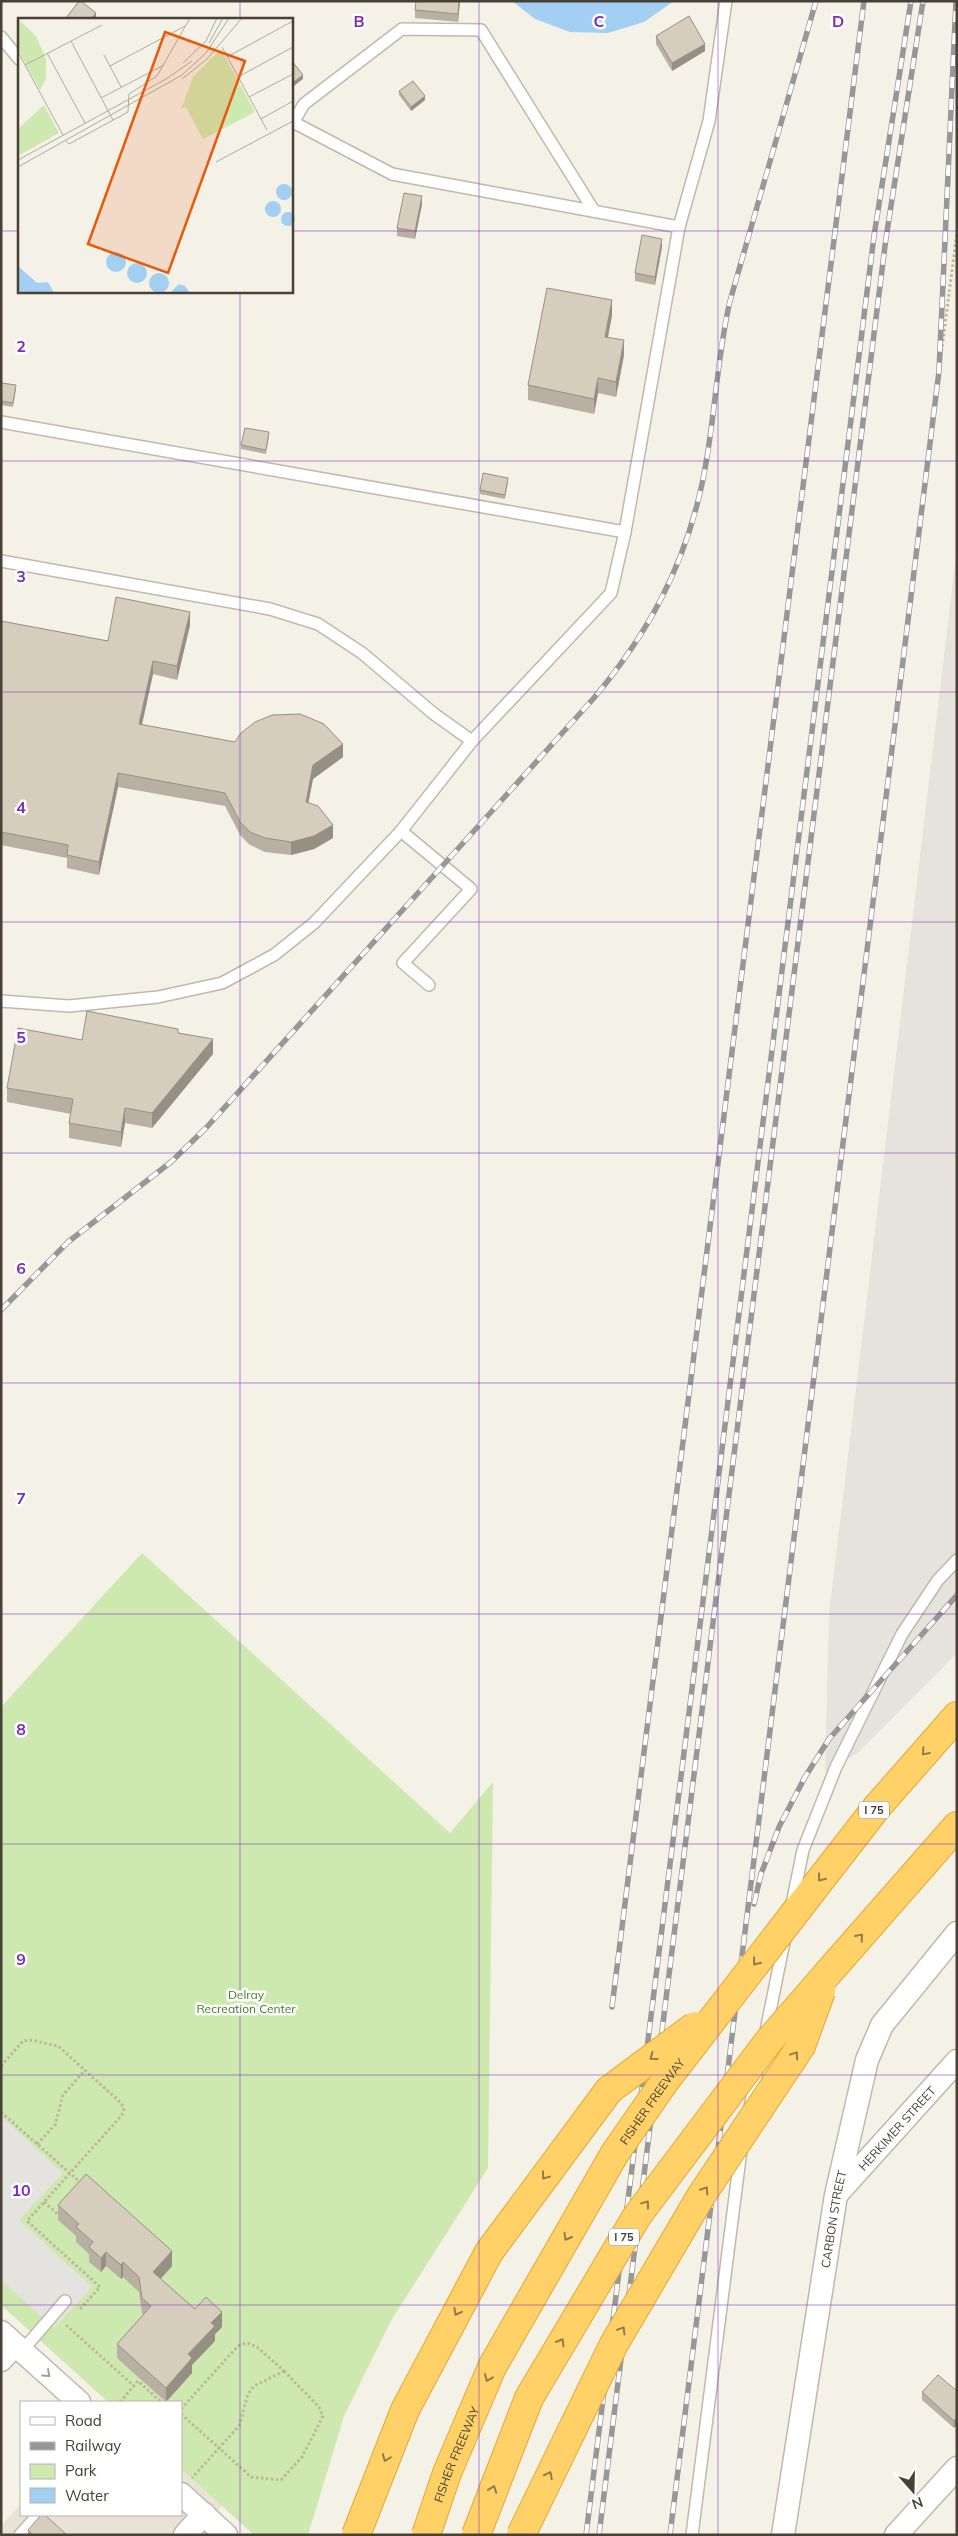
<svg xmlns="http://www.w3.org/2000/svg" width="958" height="2536" font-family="Mulish,sans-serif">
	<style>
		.residential { fill: #e8e3d5 }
		.industrial { fill: #e6e2dc }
		.green { fill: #cde9af }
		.parking { fill: #e5e3df }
		.water { fill: #a2cff2 }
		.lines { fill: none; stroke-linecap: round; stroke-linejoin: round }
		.service-casing { stroke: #c0b9a9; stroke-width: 14 }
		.minor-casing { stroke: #c0b9a9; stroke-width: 25 }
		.motorway-casing { stroke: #e2a733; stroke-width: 30 }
		.path { stroke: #c2b59a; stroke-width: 3; stroke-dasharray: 2.5 2.5; stroke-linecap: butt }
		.service { stroke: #fff; stroke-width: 11 }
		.minor { stroke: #fff; stroke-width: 22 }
		.motorway { stroke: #ffd167; stroke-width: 28 }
		.rail-casing { stroke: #979797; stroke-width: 5.5 }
		.rail { stroke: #fff; stroke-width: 4; stroke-dasharray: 11; stroke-linecap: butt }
		.motorway-bridge-casing { stroke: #e2a733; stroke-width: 30; stroke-linecap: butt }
		.motorway-bridge { stroke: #ffd167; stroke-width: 28 }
		.wall { fill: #b8b0a2 }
		.shaded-wall { fill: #969084 }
		.building { fill: #d6cdbc; stroke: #969084 }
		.oneway { stroke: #917b4a }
		.oneway2 { stroke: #a3a09a }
		.grid { fill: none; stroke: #7b2cbf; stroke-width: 1; stroke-opacity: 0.55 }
		.labels { text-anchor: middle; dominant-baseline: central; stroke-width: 5; stroke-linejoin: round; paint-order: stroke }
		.shield { fill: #fff; stroke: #7e7a72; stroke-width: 1 }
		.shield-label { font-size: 11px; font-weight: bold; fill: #474136 }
		.park-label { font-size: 12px; fill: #447b27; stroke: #fff }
		.street-label { font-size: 12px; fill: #474136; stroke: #fff }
		.inset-road { fill: none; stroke: #afaba0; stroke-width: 1 }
		.view { fill: #e8590c; fill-opacity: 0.15; stroke: #e8590c; stroke-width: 2.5 }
		.inset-edge { fill: none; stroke: #474136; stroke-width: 2.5 }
		.grid-label { font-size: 16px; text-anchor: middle; font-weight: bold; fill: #7b2cbf; stroke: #fff; stroke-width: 5; stroke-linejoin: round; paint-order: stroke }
	</style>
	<rect width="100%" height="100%" fill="#f4f1e7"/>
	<!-- residential -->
	<path class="residential" d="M 181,2469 L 222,2506 L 199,2535 L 1,2535 L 1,2526 L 21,2504 L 21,2515 L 181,2515 Z"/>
	<!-- industrial -->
	<path class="industrial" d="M 957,548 L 957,1653 L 858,1753 L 825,1772 L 829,1614 Z"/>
	<!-- green -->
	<path class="green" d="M 142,1553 L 450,1833 L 493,1782 L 488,2168 L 392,2319 L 344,2416 L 308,2535 L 254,2535 L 181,2469 L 181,2402 L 108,2402 L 1,2305 L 1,1707 Z"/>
	<!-- parking -->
	<path class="parking" d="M 1,2116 L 63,2173 L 19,2220 L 92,2287 L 54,2328 L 1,2280 Z"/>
	<!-- water -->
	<path class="water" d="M 512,1 L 674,1 L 644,22 L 608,33 L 570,32 L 535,19 Z"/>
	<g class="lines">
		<!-- service casing -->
		<g class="service-casing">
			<g id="service">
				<path d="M 1,37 L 19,59"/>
				<path d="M 294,121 L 304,104 L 402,29 L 481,30 L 594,211"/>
				<path d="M 679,227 L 709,121 L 726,1"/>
				<path d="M 1,422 L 625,532 L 679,227 L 392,174 L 291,121"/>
				<path d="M 1,561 L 270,609 L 318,624 L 362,653 L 434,714 L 472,741 L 611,593 L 625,532"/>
				<path d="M 401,831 L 471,889 L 403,963 L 429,985"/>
				<path d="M 1,1001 L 69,1006 L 158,997 L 222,983 L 274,955 L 314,923 L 401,831 L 472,741"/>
				<path d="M 792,1904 L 803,1850 L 836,1767 L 902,1634 L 938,1580 L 957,1560"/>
				<path d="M 765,2036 L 785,1937"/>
				<path d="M 750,2107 L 758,2066"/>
				<path d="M 22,2351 L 65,2301"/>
				<path d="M 20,2535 L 38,2515"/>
				<path d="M 692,2535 L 741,2150"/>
			</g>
		</g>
		<!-- minor casing -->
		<g class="minor-casing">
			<g id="minor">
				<path id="s1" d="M 837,2194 L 957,2061"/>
				<path d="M 1,2332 L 79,2402"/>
				<path d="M 1,2360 L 15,2345"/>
				<path d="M 181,2494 L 226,2535"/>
				<path d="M 185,2535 L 204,2514"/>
				<path id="s2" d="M 783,2535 L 836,2195 L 867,2060 L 882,2025 L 957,1933"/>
				<path d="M 896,2535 L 957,2468"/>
			</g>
		</g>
		<!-- motorway casing -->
		<g class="motorway-casing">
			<g id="motorway">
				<path d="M 797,1910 L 877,1807 L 957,1716"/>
				<path d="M 828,1973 L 957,1826"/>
			</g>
		</g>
		<!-- path -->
		<g class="path">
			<path d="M 939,371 L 957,232"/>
			<path d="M 1,2066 L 23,2041 L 31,2040 L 58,2046 L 120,2102 L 124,2108 L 122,2115 L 27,2221 L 100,2287 L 80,2309"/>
			<path d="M 1,2112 L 81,2183"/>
			<path d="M 37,2144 L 55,2125 L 63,2095 L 85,2070"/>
			<path d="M 44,2202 L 60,2216"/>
			<path d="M 66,2325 L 134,2386"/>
			<path d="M 284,2371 L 319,2407 L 323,2416 L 302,2457 L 281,2480 L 251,2477 L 219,2448 L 239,2426 L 248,2394 L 254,2386 Z"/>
			<path d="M 120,2402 L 138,2381 L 161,2402"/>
			<path d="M 181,2409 L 238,2346 L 247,2343 L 257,2347 L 284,2371"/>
			<path d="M 181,2414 L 219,2448 L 192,2478"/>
		</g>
		<!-- service -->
		<use href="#service" class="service"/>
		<!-- minor -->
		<use href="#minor" class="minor"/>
		<!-- motorway -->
		<use href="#motorway" class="motorway"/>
		<!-- rail casing -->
		<g class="rail-casing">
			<g id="rail">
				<path d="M 1,1310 L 68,1242 L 171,1162 L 206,1128 L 593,699 C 648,634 684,567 702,484 C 715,424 716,361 730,301 L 816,1"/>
				<path d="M 754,1904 L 761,1874 L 779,1827 L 805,1777 L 829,1739 L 957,1595"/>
				<path d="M 612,2007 L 864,1"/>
				<path d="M 586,2535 L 874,236 L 911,1"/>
				<path d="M 599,2535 L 886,238 L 923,1"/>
				<path d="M 670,2535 L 939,371 L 956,1"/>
			</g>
		</g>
		<!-- rail -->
		<use href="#rail" class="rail"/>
		<!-- motorway-bridge casing -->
		<g class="motorway-bridge-casing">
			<g id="motorway-bridge">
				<path d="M 356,2535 L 405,2410 L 489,2252 L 609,2090 L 695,2026"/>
				<path id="s3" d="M 426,2535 L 447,2473 L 492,2367 L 615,2153 L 665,2081 L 797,1910"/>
				<path d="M 476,2535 L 529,2398 L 637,2216 L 768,2042 L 828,1973"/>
				<path d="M 521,2535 L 614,2344 L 701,2196 L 801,2046 L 821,1991"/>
			</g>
		</g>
		<!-- motorway-bridge -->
		<use href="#motorway-bridge" class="motorway-bridge"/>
	</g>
	<!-- wall -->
	<g class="wall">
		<path d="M 460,1 L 458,22 L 415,18 L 415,10 Z"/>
		<path d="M 656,36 L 705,51 L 672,71 L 656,44 Z"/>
		<path d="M 399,91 L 425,100 L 411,111 L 399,95 Z"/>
		<path d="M 422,204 L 415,239 L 397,236 L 397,228 Z"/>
		<path d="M 662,247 L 655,285 L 635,281 L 635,273 Z"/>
		<path d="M 612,315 L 608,337 L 624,355 L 616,397 L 598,393 L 594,414 L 528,400 L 528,385 Z"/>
		<path d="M 1,383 L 16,389 L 13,407 L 1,405 Z"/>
		<path d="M 269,436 L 266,454 L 241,449 L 241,445 Z"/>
		<path d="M 508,482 L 505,499 L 480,494 L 480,490 Z"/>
		<path d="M 1,621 L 108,641 L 190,625 L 177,680 L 153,674 L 142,725 L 235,742 L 343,757 L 313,779 L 308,803 L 333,838 L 314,849 L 291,855 L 265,852 L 250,845 L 240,835 L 225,806 L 118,787 L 99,875 L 67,868 L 67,858 L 1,845 Z"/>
		<path d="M 178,1033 L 213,1054 L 152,1128 L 125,1123 L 121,1147 L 69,1138 L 69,1123 L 71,1114 L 7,1102 L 7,1088 L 82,1040 Z"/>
		<path d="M 58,2205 L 172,2266 L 161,2279 L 195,2309 L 222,2327 L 215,2334 L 215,2341 L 192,2365 L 192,2373 L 166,2402 L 117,2358 L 117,2344 L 143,2315 L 142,2313 L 139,2292 L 123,2277 L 121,2279 L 106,2266 L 101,2272 L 89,2262 L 89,2254 L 76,2242 L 76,2236 L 58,2220 Z"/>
		<path d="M 957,2391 L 954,2428 L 922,2400 L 922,2392 Z"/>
		<path d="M 28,2530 L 67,2535 L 28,2535 Z"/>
	</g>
	<!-- shaded-wall -->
	<g class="shaded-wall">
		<path d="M 459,1 L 460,1 L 458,22 L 458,14 Z"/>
		<path d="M 96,13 L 96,17 L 94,19 L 91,19 Z"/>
		<path d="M 705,44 L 705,51 L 672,71 L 672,63 Z"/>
		<path d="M 303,75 L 303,79 L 291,88 L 291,84 Z"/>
		<path d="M 425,96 L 425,100 L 411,111 L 411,107 Z"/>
		<path d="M 422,196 L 422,204 L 415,239 L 415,231 Z"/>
		<path d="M 662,239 L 662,247 L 655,285 L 655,277 Z"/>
		<path d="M 612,300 L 612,315 L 605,352 L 605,337 Z"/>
		<path d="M 624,340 L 624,355 L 616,397 L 616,382 Z"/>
		<path d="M 598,378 L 598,393 L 594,414 L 594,399 Z"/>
		<path d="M 190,612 L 190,625 L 177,680 L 177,666 Z"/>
		<path d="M 153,661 L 153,674 L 139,737 L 139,724 Z"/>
		<path d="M 343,744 L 343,757 L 313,779 L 306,816 L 306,802 L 313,765 Z"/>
		<path d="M 118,773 L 118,787 L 99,875 L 99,862 Z"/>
		<path d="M 333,825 L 333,838 L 314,849 L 291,855 L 291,842 Z"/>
		<path d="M 213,1039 L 213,1054 L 152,1128 L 152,1113 Z"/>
		<path d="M 125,1108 L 125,1123 L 121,1147 L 121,1132 Z"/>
		<path d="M 172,2251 L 172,2266 L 153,2287 L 153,2272 Z"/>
		<path d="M 106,2252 L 106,2266 L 101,2272 L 101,2258 Z"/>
		<path d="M 123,2262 L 123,2277 L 121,2279 L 121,2265 Z"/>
		<path d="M 222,2312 L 222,2327 L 215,2334 L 215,2341 L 192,2365 L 192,2373 L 166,2402 L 166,2388 L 211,2323 Z"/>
		<path d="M 957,2417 L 957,2425 L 954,2428 L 954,2421 Z"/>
	</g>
	<!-- building -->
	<g class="building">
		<path d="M 79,1 L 81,1 L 96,13 L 91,19 L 67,19 L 66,18 Z"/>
		<path d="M 416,1 L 459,1 L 458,14 L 415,10 Z"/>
		<path d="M 689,16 L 705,44 L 672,63 L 656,36 Z"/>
		<path d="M 291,60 L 303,75 L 291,84 Z"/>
		<path d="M 413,81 L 425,96 L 411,107 L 399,91 Z"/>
		<path d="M 404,193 L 422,196 L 415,231 L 397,228 Z"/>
		<path d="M 642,235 L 662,239 L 655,277 L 635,273 Z"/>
		<path d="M 547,288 L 612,300 L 605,337 L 624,340 L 616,382 L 598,378 L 594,399 L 528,385 Z"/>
		<path d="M 1,383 L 16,385 L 13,403 L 1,401 Z"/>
		<path d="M 245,428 L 269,432 L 266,450 L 241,445 Z"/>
		<path d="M 483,473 L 508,478 L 505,495 L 480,490 Z"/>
		<path d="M 116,597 L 190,612 L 177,666 L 153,661 L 139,724 L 235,742 L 241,733 L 255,722 L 272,715 L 300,714 L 324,724 L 343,744 L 313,765 L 306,802 L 318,806 L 333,825 L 314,836 L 291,842 L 265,838 L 250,832 L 240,822 L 225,793 L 118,773 L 99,862 L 67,855 L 68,845 L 1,832 L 1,621 L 108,641 Z"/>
		<path d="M 87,1011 L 178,1029 L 178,1033 L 213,1039 L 152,1113 L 125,1108 L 121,1132 L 69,1123 L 73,1099 L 7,1088 L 18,1028 L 82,1040 Z"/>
		<path d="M 86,2174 L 172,2251 L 153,2272 L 195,2309 L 206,2297 L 222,2312 L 211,2323 L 215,2326 L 188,2354 L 192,2358 L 166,2388 L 117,2344 L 151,2306 L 142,2298 L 139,2277 L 123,2262 L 121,2265 L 106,2252 L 101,2258 L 89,2247 L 93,2242 L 76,2227 L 79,2224 L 58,2205 Z"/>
		<path d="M 938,2375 L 957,2391 L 957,2417 L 954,2421 L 922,2392 Z"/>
		<path d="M 41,2515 L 45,2515 L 67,2535 L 33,2535 L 28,2530 Z"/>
	</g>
	<!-- one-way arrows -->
	<defs><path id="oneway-chevron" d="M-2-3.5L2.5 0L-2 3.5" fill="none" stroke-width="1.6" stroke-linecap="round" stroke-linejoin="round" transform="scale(1.25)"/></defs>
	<g class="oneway">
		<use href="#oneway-chevron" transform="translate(925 1752) rotate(131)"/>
		<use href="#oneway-chevron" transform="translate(821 1878) rotate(128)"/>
		<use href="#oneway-chevron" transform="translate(860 1937) rotate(-49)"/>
		<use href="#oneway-chevron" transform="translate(756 1962) rotate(128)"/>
		<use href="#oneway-chevron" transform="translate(795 2055) rotate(-56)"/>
		<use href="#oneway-chevron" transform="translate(653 2057) rotate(144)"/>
		<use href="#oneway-chevron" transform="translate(545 2176) rotate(127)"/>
		<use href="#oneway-chevron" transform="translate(705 2190) rotate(-57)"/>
		<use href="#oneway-chevron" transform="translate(646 2204) rotate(-53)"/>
		<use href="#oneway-chevron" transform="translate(567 2237) rotate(120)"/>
		<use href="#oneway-chevron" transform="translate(457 2312) rotate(118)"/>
		<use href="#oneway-chevron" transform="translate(622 2330) rotate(-59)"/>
		<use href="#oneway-chevron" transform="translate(561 2342) rotate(-60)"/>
		<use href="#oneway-chevron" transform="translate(488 2378) rotate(113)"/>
		<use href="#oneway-chevron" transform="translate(386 2458) rotate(111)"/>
		<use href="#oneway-chevron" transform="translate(549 2475) rotate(-63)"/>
		<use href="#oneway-chevron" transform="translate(493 2489) rotate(-70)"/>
	</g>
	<use class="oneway2" href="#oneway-chevron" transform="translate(47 2374) rotate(42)"/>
	<!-- grid -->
	<path class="grid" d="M 240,1 L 240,19M 479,1 L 479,2535M 718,1 L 718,2535M 1,231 L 19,231M 291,231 L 957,231M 240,291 L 240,2535M 1,461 L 957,461M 1,692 L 957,692M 1,922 L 957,922M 1,1153 L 957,1153M 1,1383 L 957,1383M 1,1614 L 957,1614M 1,1844 L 957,1844M 1,2075 L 957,2075M 1,2305 L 957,2305"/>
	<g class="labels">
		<!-- shield labels -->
		<g class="shield">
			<rect x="859" y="1801.5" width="30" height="17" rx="4"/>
			<rect x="609" y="2228.5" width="30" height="17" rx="4"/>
		</g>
		<g class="shield-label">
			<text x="874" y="1810">I 75</text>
			<text x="624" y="2237">I 75</text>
		</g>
		<!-- park labels -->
		<g class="park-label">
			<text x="246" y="1994">Delray<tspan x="246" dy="14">Recreation Center</tspan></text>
		</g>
		<!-- street labels -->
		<g class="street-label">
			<text stroke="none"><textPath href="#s3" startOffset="491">FISHER FREEWAY</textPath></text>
			<text stroke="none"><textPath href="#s1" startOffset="89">HERKIMER STREET</textPath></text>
			<text stroke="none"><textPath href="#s2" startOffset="320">CARBON STREET</textPath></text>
			<text stroke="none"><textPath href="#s3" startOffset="86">FISHER FREEWAY</textPath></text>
		</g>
	</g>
	<!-- overview -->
	<g transform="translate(18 18)">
		<rect width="275" height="275" fill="#f4f1e7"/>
		<path d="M 0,1 L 18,18 L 28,41 L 28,61 L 22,72 L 0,32 ZM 203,31 L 237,94 L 185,121 L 168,89 L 163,91 L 175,59 ZM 26,87 L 41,115 L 0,138 L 0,111 Z" fill="#cde9af"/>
		<path d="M258 174a8 8 0 1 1 16 0a8 8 0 1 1-16 0ZM247 191a8 8 0 1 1 16 0a8 8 0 1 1-16 0ZM263 201a7 7 0 1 1 14 0a7 7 0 1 1-14 0ZM88 244a10 10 0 1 1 20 0a10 10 0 1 1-20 0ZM109 255a10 10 0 1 1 20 0a10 10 0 1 1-20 0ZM 0,248 L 19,265 L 30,264 L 36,275 L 0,275 ZM131 265a10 10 0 1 1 20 0a10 10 0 1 1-20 0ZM 161,266 L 167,268 L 172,275 L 152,275 Z" fill="#a2cff2"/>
		<path class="inset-road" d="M 53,23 L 95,102M 191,25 L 205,0M 204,29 L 249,112M 0,34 L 45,117M 29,35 L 67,105M 86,37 L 103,69M 209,39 L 275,3M 165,45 L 188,23 L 199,0M 7,47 L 84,7M 92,48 L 167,8M 220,59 L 275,29M 164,61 L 189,41 L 224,0M 231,79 L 275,56M 83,80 L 146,47M 243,101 L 275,83M 48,123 L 51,126 L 110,94 L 111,76 L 139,58 L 172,0M 0,142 L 148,61 L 174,43M 198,144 L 275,103M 0,149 L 164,57 L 188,35 L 211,0"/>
		<path class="view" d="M 147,14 L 227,43 L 150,255 L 70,226 Z"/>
		<rect width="275" height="275" class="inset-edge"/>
	</g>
	<g class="grid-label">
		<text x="359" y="27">B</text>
		<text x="599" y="27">C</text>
		<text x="838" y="27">D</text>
		<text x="21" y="352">2</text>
		<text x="21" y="582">3</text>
		<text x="21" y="813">4</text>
		<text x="21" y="1043">5</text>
		<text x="21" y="1274">6</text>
		<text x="21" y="1504">7</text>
		<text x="21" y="1735">8</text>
		<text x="21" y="1965">9</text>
		<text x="21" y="2196">10</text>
	</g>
	<!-- border -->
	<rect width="958" height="2536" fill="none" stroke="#474136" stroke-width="5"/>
	<!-- legend -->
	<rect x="20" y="2401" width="162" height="115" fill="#ffffff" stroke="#b5b3af"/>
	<rect x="30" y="2417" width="25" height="8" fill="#ffffff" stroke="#b5b3af"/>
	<text x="65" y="2426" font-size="15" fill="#474136">Road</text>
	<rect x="30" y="2442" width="25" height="8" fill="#979797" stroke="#b5b3af"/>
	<text x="65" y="2451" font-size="15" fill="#474136">Railway</text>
	<rect x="30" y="2464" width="25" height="15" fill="#cde9af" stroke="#b5b3af"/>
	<text x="65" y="2476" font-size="15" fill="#474136">Park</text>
	<rect x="30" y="2488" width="25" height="15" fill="#a2cff2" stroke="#b5b3af"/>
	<text x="65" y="2501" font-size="15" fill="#474136">Water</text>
	<!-- north arrow -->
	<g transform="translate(913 2491) rotate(160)" stroke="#ffffff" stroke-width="4" paint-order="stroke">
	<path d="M0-4L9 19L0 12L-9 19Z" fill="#474136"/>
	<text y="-8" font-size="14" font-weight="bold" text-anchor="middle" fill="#474136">N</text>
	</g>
</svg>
